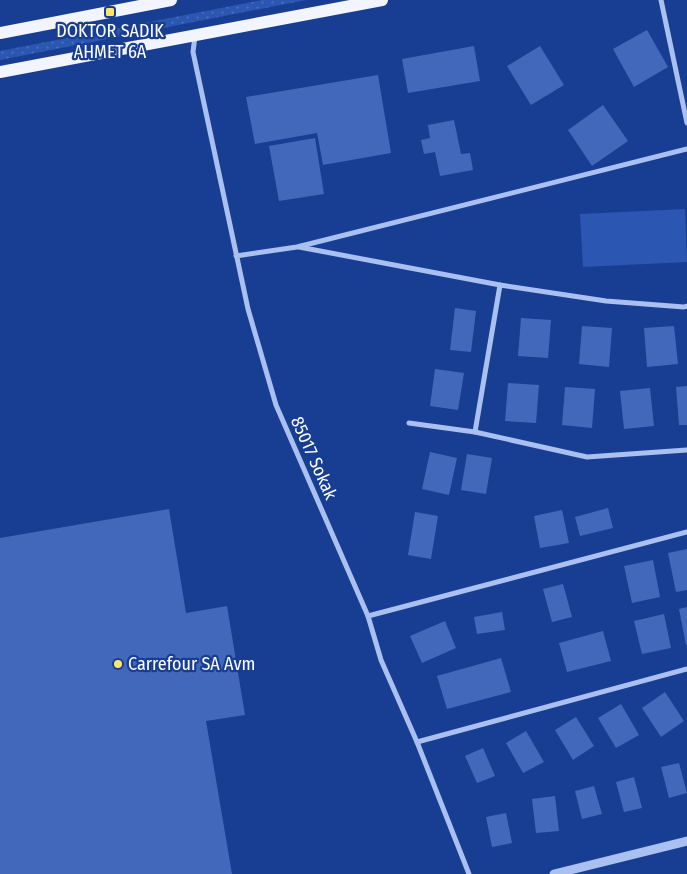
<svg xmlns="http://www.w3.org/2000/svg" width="687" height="874" font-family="'Fira Sans Condensed',sans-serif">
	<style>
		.grass { fill: url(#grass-dots) }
		.pitch { fill: #2b57b2 }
		.building { fill: #4168bb }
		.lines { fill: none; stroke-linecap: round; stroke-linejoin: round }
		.minor { stroke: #a9c0f0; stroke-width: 5 }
		.tertiary { stroke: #a9c0f0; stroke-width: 9 }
		.primary { stroke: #f2f5ff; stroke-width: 12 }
		.poi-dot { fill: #ffe668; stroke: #183e93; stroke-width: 2 }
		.labels { text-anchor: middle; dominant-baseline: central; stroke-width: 4.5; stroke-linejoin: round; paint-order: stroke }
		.poi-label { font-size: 18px; fill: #fff; stroke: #183e93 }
		.street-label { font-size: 18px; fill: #fff; stroke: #183e93 }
	</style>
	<defs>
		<pattern id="grass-dots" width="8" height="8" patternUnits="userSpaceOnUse" patternTransform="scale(1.25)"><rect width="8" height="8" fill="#2b57b2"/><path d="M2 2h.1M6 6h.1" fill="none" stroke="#4b70be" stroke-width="1.8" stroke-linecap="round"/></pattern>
	</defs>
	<rect width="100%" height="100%" fill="#183e93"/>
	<!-- grass -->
	<path class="grass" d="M 262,0 L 306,0 L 0,60 L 0,51 Z"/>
	<!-- pitch -->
	<path class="pitch" d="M 685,209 L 687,262 L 583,267 L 580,214 Z"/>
	<!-- building -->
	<g class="building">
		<path d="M 647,30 L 668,67 L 634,87 L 613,49 Z"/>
		<path d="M 474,46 L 480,81 L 408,93 L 402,59 Z"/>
		<path d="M 540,46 L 564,85 L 531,105 L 507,66 Z"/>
		<path d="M 378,75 L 391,153 L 323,165 L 317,133 L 255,144 L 246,97 Z"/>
		<path d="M 603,105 L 628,141 L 592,166 L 568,130 Z"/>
		<path d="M 454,120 L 461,154 L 470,153 L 473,170 L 440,176 L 435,152 L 424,154 L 421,140 L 430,138 L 428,125 Z"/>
		<path d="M 315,138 L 324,194 L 279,201 L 269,146 Z"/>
		<path d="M 455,308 L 476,311 L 471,352 L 450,350 Z"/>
		<path d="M 521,318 L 551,320 L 548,358 L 518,356 Z"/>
		<path d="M 582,326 L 612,328 L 609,367 L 579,364 Z"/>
		<path d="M 674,326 L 678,364 L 647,367 L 644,328 Z"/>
		<path d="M 435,369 L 464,373 L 458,410 L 430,406 Z"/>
		<path d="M 508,383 L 539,385 L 536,423 L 505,421 Z"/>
		<path d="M 687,386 L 687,425 L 679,425 L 676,387 Z"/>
		<path d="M 565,387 L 595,389 L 592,428 L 562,425 Z"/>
		<path d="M 650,388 L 654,426 L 624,429 L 620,391 Z"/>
		<path d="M 430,452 L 457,458 L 449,495 L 422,489 Z"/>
		<path d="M 467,454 L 492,458 L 486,494 L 461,490 Z"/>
		<path d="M 608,508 L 613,528 L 580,536 L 575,517 Z"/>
		<path d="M 169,509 L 186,613 L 227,606 L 245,715 L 206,721 L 232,874 L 0,874 L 0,538 Z"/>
		<path d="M 562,510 L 569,543 L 540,548 L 534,516 Z"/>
		<path d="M 415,512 L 438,516 L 431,559 L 408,555 Z"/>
		<path d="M 687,549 L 687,590 L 676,592 L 668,553 Z"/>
		<path d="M 653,560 L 660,597 L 632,603 L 624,566 Z"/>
		<path d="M 563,584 L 572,617 L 552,622 L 543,589 Z"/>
		<path d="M 687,607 L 687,645 L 686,645 L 679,609 Z"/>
		<path d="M 502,612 L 505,630 L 477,634 L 474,617 Z"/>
		<path d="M 664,614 L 671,648 L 642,654 L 634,621 Z"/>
		<path d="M 445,621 L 456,648 L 422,663 L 410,636 Z"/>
		<path d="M 603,631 L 611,661 L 567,672 L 559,643 Z"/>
		<path d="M 501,658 L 511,692 L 447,709 L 437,676 Z"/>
		<path d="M 665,692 L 684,721 L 661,737 L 642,708 Z"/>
		<path d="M 621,704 L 639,735 L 616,748 L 598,718 Z"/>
		<path d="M 576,717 L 594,746 L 573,760 L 555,730 Z"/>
		<path d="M 526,731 L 544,762 L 523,773 L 506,743 Z"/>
		<path d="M 483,748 L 495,776 L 477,783 L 465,756 Z"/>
		<path d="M 679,763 L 687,793 L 669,798 L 661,767 Z"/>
		<path d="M 634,777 L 642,808 L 624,812 L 616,782 Z"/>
		<path d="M 594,786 L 602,814 L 582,819 L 575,791 Z"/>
		<path d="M 555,796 L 559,831 L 536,833 L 532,799 Z"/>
		<path d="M 506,813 L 512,843 L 492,847 L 486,817 Z"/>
	</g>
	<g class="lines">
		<!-- minor -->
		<g class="minor">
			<path d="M 661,0 L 687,123"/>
			<path d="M 195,36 L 193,52 L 248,309 L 276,405 L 368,616 L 381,660 L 417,742 L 469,874"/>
			<path d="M 299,247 L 500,285"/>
			<path d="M 236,256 L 297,247 L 687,149"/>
			<path d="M 409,423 L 475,432 L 587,457 L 687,450"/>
			<path d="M 475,432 L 500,285 L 606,301 L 684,307 L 687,306"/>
			<path d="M 368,616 L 687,532"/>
			<path d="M 417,742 L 687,669"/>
		</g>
		<!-- tertiary -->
		<path class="tertiary" d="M 554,874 L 687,841"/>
		<!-- primary -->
		<g class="primary">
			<path d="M 0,33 L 171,0"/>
			<path d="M 0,72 L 382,0"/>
		</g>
	</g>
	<!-- markers -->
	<g class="poi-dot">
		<rect x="105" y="7" width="10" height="10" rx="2.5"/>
		<circle cx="118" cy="664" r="5"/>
	</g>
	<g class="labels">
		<!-- poi labels -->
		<g class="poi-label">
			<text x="110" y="31">DOKTOR SADIK<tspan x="110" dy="21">AHMET 6A</tspan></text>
			<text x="128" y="664" text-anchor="start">Carrefour SA Avm</text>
		</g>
		<!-- street labels -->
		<g class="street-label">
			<text transform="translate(314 458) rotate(66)">85017 Sokak</text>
		</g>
	</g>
</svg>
